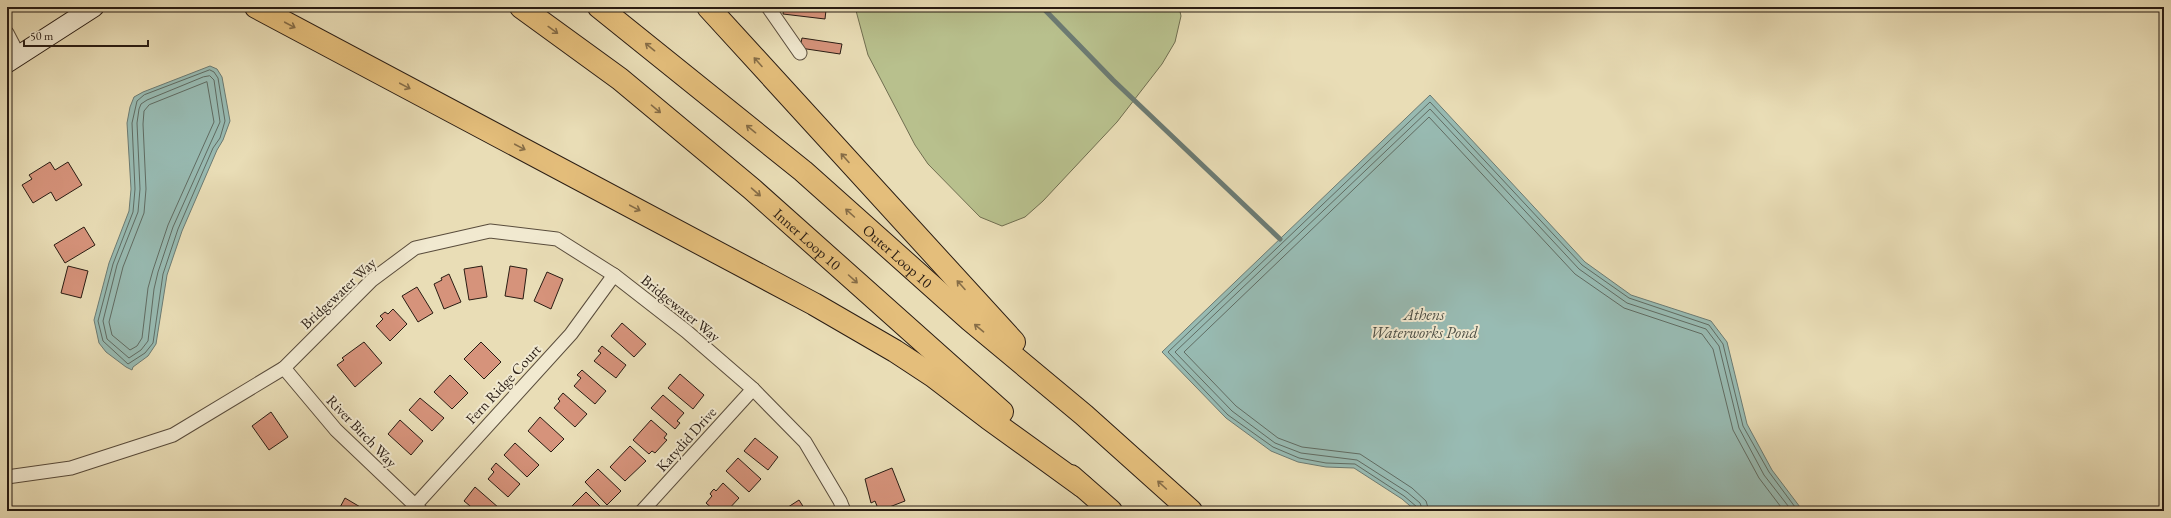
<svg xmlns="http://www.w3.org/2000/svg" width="2171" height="518" font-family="'EB Garamond',serif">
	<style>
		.green { fill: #b8c08d; stroke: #706e50 }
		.water { fill: #98bbb3; stroke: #6c7b73 }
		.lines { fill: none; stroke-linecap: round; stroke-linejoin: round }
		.shore { stroke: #606c63; stroke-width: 1 }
		.stream { stroke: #6c7b73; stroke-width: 5 }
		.building { fill: #d6937b; stroke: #291c13 }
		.minor-casing { stroke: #594c3c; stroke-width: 15 }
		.secondary-casing { stroke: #291c13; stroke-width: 21 }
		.motorway-casing { stroke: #291c13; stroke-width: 24 }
		.minor { stroke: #f1e9d0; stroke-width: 13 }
		.secondary { stroke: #f1e9d0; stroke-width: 19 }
		.motorway { stroke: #e4be7b; stroke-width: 22 }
		.oneway { stroke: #866d47 }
		.labels { text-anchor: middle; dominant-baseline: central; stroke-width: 4; stroke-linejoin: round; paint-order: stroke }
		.street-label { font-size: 15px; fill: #291c13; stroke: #f1e9d0 }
		.water-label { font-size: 16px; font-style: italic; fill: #4a4c43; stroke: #f1e9d0 }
	</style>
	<rect width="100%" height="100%" fill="#e9ddb6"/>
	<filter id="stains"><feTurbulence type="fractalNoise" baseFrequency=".005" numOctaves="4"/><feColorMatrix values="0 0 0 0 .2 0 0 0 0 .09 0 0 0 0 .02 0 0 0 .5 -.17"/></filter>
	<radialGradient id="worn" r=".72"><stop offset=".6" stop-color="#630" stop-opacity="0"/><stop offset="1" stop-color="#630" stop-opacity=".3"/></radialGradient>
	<!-- green -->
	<path class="green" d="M 855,7 L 1179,7 L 1181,16 L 1175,42 L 1162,64 L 1117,122 L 1043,201 L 1025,217 L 1002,226 L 980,217 L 928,164 L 915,145 L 868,55 Z"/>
	<!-- water -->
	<g class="water">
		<path d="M 210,66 L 217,69 L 222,77 L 230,121 L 223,140 L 217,150 L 182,231 L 167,275 L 156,344 L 148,356 L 133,367 L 132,370 L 126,367 L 106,352 L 99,343 L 94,320 L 109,263 L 129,211 L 131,189 L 127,123 L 130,107 L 134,97 L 143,92 Z"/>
		<path d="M 1430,95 L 1585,262 L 1631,295 L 1711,321 L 1727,342 L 1747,424 L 1772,470 L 1803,511 L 1416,511 L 1402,499 L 1354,468 L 1326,467 L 1298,462 L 1271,451 L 1226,418 L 1162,352 Z"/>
	</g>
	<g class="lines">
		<!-- shore -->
		<g class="shore">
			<path d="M 210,70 L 214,72 L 218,78 L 225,121 L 220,138 L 213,148 L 178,229 L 163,274 L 153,343 L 145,353 L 128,364 L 103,341 L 98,321 L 113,264 L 133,212 L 135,189 L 132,123 L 137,101 L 144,95 Z"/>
			<path d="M 210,76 L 214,80 L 220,122 L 173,227 L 158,272 L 154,289 L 148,341 L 141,350 L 129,358 L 107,339 L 103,321 L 117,265 L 138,212 L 140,189 L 137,123 L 139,109 L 141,104 L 147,100 L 203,77 Z"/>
			<path d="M 207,82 L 214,122 L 168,225 L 153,270 L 148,288 L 142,338 L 137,346 L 130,350 L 112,335 L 109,322 L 123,267 L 144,213 L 146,189 L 143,124 L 144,111 L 149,105 Z"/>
			<path d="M 1418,511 L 1417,507 L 1404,496 L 1355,464 L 1326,463 L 1299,458 L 1273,447 L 1228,415 L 1168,352 L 1430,102 L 1582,265 L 1629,298 L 1709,325 L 1723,344 L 1743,426 L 1769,472 L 1798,511"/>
			<path d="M 1423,511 L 1420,503 L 1407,492 L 1357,460 L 1301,453 L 1275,443 L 1232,411 L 1175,352 L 1430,109 L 1579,269 L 1627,303 L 1706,329 L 1719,346 L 1739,428 L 1764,475 L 1792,511"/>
			<path d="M 1429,511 L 1426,501 L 1412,488 L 1360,454 L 1302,447 L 1278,438 L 1236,406 L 1184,352 L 1429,117 L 1575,274 L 1624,308 L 1702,334 L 1713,349 L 1733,430 L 1759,478 L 1784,511"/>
		</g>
		<!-- stream -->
		<path class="stream" d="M 1042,7 L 1113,80 L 1280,239"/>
	</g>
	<!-- building -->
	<g class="building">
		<path d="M 784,7 L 826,10 L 825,19 L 783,14 Z"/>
		<path d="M 802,38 L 842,44 L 840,54 L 800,48 Z"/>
		<path d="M 50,162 L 55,170 L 68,162 L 82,185 L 56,201 L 51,192 L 33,203 L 22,185 L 32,179 L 29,175 Z"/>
		<path d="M 84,227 L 95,245 L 65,263 L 54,245 Z"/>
		<path d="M 68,266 L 88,271 L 81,298 L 61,293 Z"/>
		<path d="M 482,266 L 487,297 L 469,300 L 464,269 Z"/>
		<path d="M 510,266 L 527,269 L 523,299 L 505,296 Z"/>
		<path d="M 547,272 L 563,279 L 551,309 L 534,301 Z"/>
		<path d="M 449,274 L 461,302 L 444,309 L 434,284 L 442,280 L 441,278 Z"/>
		<path d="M 417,287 L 433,313 L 418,322 L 402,296 Z"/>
		<path d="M 393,309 L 407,324 L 390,341 L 376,326 L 383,319 L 380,316 L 385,312 L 388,314 Z"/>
		<path d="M 622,323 L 646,344 L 634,357 L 611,336 Z"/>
		<path d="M 364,342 L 382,363 L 355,387 L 337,365 L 344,360 L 342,358 Z"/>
		<path d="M 481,342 L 501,362 L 484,379 L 464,359 Z"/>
		<path d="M 602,346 L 626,365 L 616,378 L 594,361 L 601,353 L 598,351 Z"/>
		<path d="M 582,370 L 606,391 L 595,404 L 574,386 L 581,378 L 577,375 Z"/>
		<path d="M 680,374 L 704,395 L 693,409 L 668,388 Z"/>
		<path d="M 450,375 L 468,393 L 452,409 L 434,392 Z"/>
		<path d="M 563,393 L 587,414 L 575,427 L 554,408 L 560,401 L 558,399 Z"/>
		<path d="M 663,395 L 684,413 L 677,421 L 680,423 L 675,429 L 651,408 Z"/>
		<path d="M 420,398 L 444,418 L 432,431 L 409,410 Z"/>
		<path d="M 271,412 L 288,437 L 269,450 L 252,426 Z"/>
		<path d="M 540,417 L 564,439 L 551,452 L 528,431 Z"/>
		<path d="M 400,420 L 423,441 L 411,455 L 388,434 Z"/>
		<path d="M 651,420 L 667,434 L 664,438 L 667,440 L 655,453 L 652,451 L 649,454 L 633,440 Z"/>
		<path d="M 755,438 L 778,457 L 768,470 L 744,451 Z"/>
		<path d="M 515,443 L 539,465 L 527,477 L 504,455 Z"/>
		<path d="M 630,446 L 646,461 L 625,481 L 610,467 Z"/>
		<path d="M 738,458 L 761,479 L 749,492 L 726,471 Z"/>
		<path d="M 496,463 L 520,484 L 508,497 L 488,479 L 494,472 L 491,469 Z"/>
		<path d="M 892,468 L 905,501 L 879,511 L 875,501 L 871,503 L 865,479 Z"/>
		<path d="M 598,469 L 621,491 L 607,505 L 585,482 Z"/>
		<path d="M 723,483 L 739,498 L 727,511 L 715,511 L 706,503 L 712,496 L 710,494 L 712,491 L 714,489 L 716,491 Z"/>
		<path d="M 475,487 L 499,508 L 496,511 L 476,511 L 464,501 Z"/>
		<path d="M 586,492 L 600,506 L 595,511 L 567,511 Z"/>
		<path d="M 345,498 L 367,511 L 338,511 Z"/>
		<path d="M 799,500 L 806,511 L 782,511 Z"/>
	</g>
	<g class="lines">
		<!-- minor casing -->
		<g class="minor-casing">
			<g id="minor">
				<path d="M 768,7 L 800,53"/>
				<path d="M 7,33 L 19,56"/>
				<path d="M 284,368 L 336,430 L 421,511"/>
				<path d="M 7,477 L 71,468 L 173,435 L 284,368 L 372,280 L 415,248 L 490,231 L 557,239 L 614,275 L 686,331 L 753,389 L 805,442 L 840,501 L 844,511"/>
				<path d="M 410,511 L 571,334 L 614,275"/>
				<path d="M 642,511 L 753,389"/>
			</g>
		</g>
		<!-- secondary casing -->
		<g class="secondary-casing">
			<path id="secondary" d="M 7,63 L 94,7"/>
		</g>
		<!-- motorway casing -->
		<g class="motorway-casing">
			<g id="motorway">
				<path d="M 256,7 L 814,304 L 895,351 L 933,376 L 988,418 L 1082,486"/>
				<path id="s1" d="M 521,7 L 620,79 L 752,189 L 1002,412"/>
				<path id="s2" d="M 599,7 L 803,171 L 970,320 L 1084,415 L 1191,511"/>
				<path d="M 708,7 L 1014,342"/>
				<path d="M 1071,476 L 1111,511"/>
			</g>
		</g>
		<!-- minor -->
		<use href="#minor" class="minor"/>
		<!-- secondary -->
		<use href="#secondary" class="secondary"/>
		<!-- motorway -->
		<use href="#motorway" class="motorway"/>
	</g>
	<!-- one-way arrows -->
	<defs><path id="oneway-shaft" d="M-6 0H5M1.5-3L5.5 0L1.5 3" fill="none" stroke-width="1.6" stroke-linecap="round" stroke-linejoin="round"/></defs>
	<g class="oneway">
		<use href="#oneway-shaft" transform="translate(290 25) rotate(28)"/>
		<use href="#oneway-shaft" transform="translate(553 30) rotate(36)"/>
		<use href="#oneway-shaft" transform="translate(650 47) rotate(-141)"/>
		<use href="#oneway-shaft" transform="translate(758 62) rotate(-132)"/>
		<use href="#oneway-shaft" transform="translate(405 86) rotate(28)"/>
		<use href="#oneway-shaft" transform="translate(656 109) rotate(40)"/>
		<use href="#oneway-shaft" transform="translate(751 129) rotate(-141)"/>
		<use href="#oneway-shaft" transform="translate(520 147) rotate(28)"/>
		<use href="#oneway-shaft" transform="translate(845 158) rotate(-132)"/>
		<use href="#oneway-shaft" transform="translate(756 192) rotate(41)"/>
		<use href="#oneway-shaft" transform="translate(635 208) rotate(28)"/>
		<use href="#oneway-shaft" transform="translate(850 213) rotate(-138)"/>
		<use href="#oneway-shaft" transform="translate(853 279) rotate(42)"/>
		<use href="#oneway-shaft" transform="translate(961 285) rotate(-132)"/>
		<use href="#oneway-shaft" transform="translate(979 328) rotate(-140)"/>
		<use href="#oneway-shaft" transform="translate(1162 485) rotate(-138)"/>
	</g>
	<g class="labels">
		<!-- street labels -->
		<g class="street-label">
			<text stroke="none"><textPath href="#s1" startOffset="369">Inner Loop 10</textPath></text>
			<text stroke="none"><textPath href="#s2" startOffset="389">Outer Loop 10</textPath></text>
			<text transform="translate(338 293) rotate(-43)">Bridgewater Way</text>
			<text transform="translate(681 308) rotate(39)">Bridgewater Way</text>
			<text transform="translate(503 384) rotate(-47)">Fern Ridge Court</text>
			<text transform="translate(362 431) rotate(46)">River Birch Way</text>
			<text transform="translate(686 439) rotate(-48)">Katydid Drive</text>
		</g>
		<!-- water labels -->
		<g class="water-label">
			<text x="1424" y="314">Athens<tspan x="1424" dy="18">Waterworks Pond</tspan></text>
		</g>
	</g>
	<!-- margin -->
	<rect width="2171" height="518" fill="none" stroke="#e9ddb6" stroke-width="24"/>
	<rect x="8" y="8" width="2155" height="502" fill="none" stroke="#291c13" stroke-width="2"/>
	<rect x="12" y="12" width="2147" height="494" fill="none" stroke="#291c13"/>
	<!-- scale -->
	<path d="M24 40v6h124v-6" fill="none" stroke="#291c13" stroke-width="2"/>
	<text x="30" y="40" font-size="12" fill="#291c13" stroke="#f1e9d0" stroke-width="3" paint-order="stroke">50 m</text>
	<rect width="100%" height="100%" filter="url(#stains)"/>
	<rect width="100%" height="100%" fill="url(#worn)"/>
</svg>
